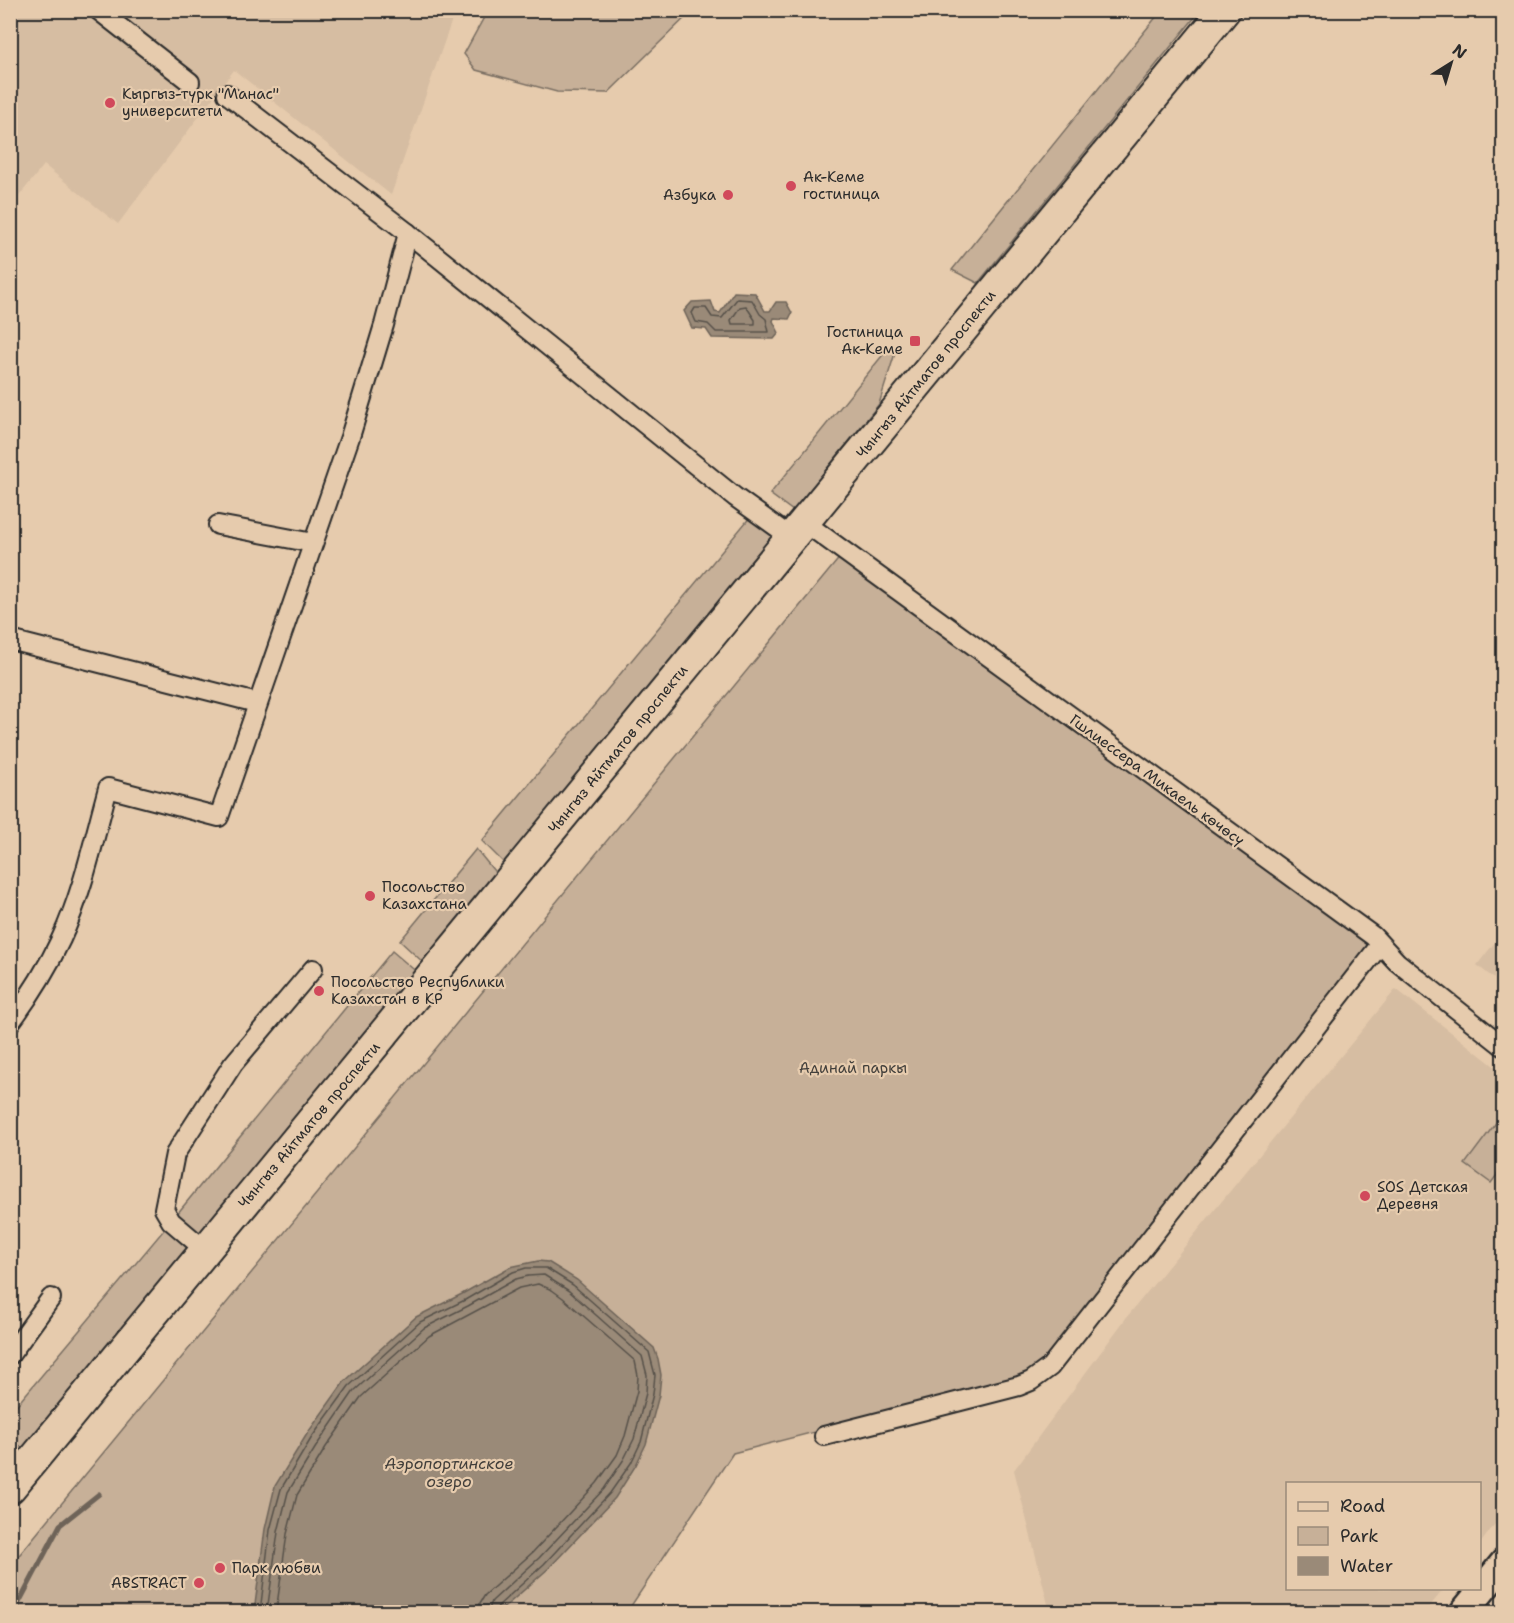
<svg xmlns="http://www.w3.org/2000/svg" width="1514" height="1623" font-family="'Shantell Sans',sans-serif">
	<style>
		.built { fill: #d6bda2 }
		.green { fill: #c7b098; stroke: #796e62; stroke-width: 1.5 }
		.water { fill: #9a8a78; stroke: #6e6459; stroke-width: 1.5 }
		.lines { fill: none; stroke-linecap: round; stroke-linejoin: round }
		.shore { stroke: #57514a; stroke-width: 1.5 }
		.stream { stroke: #6e6459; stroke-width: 5 }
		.street-casing { stroke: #2b2b2b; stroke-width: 22 }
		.secondary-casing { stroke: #2b2b2b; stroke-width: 32 }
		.primary-casing { stroke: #2b2b2b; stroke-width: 34 }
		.street { stroke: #e6cbad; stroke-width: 18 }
		.secondary { stroke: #e6cbad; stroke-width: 27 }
		.primary { stroke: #e6cbad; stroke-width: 30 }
		.poi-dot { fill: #d1495b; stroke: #e6cbad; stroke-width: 2 }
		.labels { text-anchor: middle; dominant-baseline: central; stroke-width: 4.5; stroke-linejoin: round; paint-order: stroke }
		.poi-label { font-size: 15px; fill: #2b2b2b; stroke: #e6cbad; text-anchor: start }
		.street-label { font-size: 15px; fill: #2b2b2b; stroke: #e6cbad }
		.park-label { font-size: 15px; fill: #423f3b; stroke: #e6cbad }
		.water-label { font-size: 16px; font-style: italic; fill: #413e3a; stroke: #e6cbad }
	</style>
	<rect width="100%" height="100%" fill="#e6cbad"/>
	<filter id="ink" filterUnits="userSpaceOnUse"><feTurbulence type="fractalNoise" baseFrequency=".0167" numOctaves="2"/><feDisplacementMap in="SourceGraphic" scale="12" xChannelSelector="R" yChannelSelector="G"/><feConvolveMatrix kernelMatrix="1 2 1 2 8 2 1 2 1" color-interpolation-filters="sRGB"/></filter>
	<g filter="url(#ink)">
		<!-- built -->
		<g class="built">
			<path d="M 11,11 L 455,11 L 391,195 L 234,70 L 118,224 L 44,165 L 11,206 Z"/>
			<path d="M 1503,932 L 1503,986 L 1477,965 Z"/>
			<path d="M 1396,989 L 1503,1073 L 1503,1513 L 1480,1544 L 1480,1484 L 1288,1484 L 1288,1588 L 1444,1589 L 1425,1612 L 1050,1612 L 1014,1470 L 1126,1318 Z"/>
		</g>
		<!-- green -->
		<g class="green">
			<path d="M 488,10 L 692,10 L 692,11 L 608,93 L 557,92 L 476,70 L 464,54 Z"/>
			<path d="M 1161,11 L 1200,11 L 978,283 L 952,270 Z"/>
			<path d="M 890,346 L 896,350 L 879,404 L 793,511 L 770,494 Z"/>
			<path d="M 751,516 L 775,537 L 504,863 L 482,841 Z"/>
			<path d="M 841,556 L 1370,945 L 1050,1358 L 1024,1378 L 733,1453 L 627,1612 L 11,1612 L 11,1565 Z"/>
			<path d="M 476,849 L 499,877 L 426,965 L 400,941 Z"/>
			<path d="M 392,951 L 419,974 L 203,1236 L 177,1214 Z"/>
			<path d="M 1498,1120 L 1503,1124 L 1503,1167 L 1491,1183 L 1465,1164 Z"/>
			<path d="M 168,1225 L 196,1251 L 30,1449 L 11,1445 L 11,1412 Z"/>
		</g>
		<!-- water -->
		<g class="water">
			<path d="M 734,292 L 755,293 L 765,311 L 770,311 L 776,302 L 786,302 L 792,313 L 789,319 L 774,318 L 773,321 L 779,333 L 774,339 L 712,338 L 706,329 L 692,328 L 684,311 L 692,302 L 711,301 L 715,312 L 720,313 Z"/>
			<path d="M 538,1261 L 548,1262 L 577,1280 L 654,1348 L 658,1359 L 661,1375 L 659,1395 L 646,1444 L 636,1465 L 615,1498 L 549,1568 L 499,1612 L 254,1612 L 265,1529 L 275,1486 L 307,1434 L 344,1382 L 416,1317 L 462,1294 L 510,1267 Z"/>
		</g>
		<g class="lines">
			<!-- shore -->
			<g class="shore">
				<path d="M 737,299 L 752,300 L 760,314 L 766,319 L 769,332 L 716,332 L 708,324 L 696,322 L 692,313 L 695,308 L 706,308 L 712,317 L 722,318 Z"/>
				<path d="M 746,306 L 755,320 L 755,324 L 732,324 L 731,320 L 740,307 Z"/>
				<path d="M 260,1612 L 270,1530 L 281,1489 L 312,1437 L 349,1386 L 420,1322 L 465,1300 L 513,1272 L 526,1268 L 546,1268 L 573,1285 L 649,1352 L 655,1375 L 653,1394 L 641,1442 L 631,1463 L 610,1493 L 544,1564 L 498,1606 L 496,1612"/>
				<path d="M 267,1612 L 278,1532 L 288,1492 L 319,1442 L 354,1391 L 424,1328 L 468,1306 L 516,1279 L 528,1276 L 544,1275 L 569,1291 L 642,1356 L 647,1375 L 646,1393 L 634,1439 L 624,1459 L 604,1489 L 539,1558 L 492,1601 L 488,1612"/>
				<path d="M 276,1612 L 287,1534 L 297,1495 L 326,1447 L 361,1397 L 429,1336 L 519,1288 L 538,1284 L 552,1290 L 563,1298 L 635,1361 L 638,1376 L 637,1391 L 625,1436 L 617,1455 L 597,1483 L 533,1552 L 485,1595 L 480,1603 L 479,1612"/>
			</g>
			<!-- stream -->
			<path class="stream" d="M 14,1612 L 60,1525 L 99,1494"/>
			<!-- street casing -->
			<g class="street-casing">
				<g id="street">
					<path d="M 98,10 L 190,82"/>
					<path d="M 227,94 L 408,233 L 735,497 L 792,538"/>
					<path d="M 804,522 L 1373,936 L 1397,962 L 1504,1047"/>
					<path d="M 218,525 L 313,543"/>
					<path d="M 10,640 L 257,703"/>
					<path d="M 10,1023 C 30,996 47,969 61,939 C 83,892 94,838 108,788 L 219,817 L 350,437 L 384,325 L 408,233"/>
					<path d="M 205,1250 L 171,1221 L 164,1209 L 175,1154 L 233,1064 L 313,969"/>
					<path d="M 10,1355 L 51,1298"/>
					<path d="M 824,1436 L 1019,1386 L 1031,1381 L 1050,1367 L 1380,945"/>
				</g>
			</g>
			<!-- secondary casing -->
			<g class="secondary-casing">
				<path id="secondary" d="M 1464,1612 L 1504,1563"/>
			</g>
			<!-- primary casing -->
			<g class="primary-casing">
				<path id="primary" d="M 10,1488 L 1225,10"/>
			</g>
			<!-- street -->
			<use href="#street" class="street"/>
			<!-- secondary -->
			<use href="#secondary" class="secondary"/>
			<!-- primary -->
			<use href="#primary" class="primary"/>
		</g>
	</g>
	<!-- markers -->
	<g class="poi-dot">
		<circle cx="110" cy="103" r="6"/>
		<circle cx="791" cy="186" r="6"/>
		<circle cx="728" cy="195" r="6"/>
		<rect x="909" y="335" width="12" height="12" rx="3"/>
		<circle cx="370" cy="896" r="6"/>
		<circle cx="319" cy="991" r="6"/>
		<circle cx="1365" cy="1196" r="6"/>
		<circle cx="220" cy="1568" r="6"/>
		<circle cx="199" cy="1583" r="6"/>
	</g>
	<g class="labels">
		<!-- poi labels -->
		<g class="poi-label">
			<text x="122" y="94">Кыргыз-түрк "Манас"<tspan x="122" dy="17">университети</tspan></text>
			<text x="803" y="177">Ак-Кеме<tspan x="803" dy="17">гостиница</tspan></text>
			<text x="716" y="195" text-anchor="end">Азбука</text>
			<text x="903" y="332" text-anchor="end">Гостиница<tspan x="903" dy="17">Ак-Кеме</tspan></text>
			<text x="382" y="887">Посольство<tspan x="382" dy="17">Казахстана</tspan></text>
			<text x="331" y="982">Посольство Республики<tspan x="331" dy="17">Казахстан в КР</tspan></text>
			<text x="1377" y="1187">SOS Детская<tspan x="1377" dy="17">Деревня</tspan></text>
			<text x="232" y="1568">Парк любви</text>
			<text x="187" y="1583" text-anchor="end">ABSTRACT</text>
		</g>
		<!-- street labels -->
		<g class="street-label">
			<text transform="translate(926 374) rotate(-51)">Чынгыз Айтматов проспекти</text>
			<text transform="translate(618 749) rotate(-51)">Чынгыз Айтматов проспекти</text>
			<text transform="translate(1157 780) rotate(36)">Гшлиессера Микаель көчөсү</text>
			<text transform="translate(309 1125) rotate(-50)">Чынгыз Айтматов проспекти</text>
		</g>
		<!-- park labels -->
		<g class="park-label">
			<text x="853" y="1068">Адинай паркы</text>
		</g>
		<!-- water labels -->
		<g class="water-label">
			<text x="449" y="1463">Аэропортинское<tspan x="449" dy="18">озеро</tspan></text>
		</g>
	</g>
	<!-- margin -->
	<rect width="1514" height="1623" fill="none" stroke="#e6cbad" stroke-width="36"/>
	<rect x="18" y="18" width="1478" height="1587" fill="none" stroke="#2b2b2b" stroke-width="2" filter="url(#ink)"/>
	<!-- legend -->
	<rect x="1286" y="1482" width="195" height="108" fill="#e6cbad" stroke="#9b8b79" stroke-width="1.5"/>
	<rect x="1298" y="1502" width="30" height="9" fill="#e6cbad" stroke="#9b8b79" stroke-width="1.5"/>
	<text x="1340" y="1512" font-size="18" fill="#2b2b2b">Road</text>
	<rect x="1298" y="1527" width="30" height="18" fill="#c7b098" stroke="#9b8b79" stroke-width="1.5"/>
	<text x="1340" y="1542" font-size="18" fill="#2b2b2b">Park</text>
	<rect x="1298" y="1557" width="30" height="18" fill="#9a8a78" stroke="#9b8b79" stroke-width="1.5"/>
	<text x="1340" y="1572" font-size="18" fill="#2b2b2b">Water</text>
	<!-- north arrow -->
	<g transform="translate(1451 63) rotate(37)" stroke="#e6cbad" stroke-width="4.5" paint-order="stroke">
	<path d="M0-4.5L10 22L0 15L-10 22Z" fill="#2b2b2b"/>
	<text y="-9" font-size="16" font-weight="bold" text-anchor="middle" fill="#2b2b2b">N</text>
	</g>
</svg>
